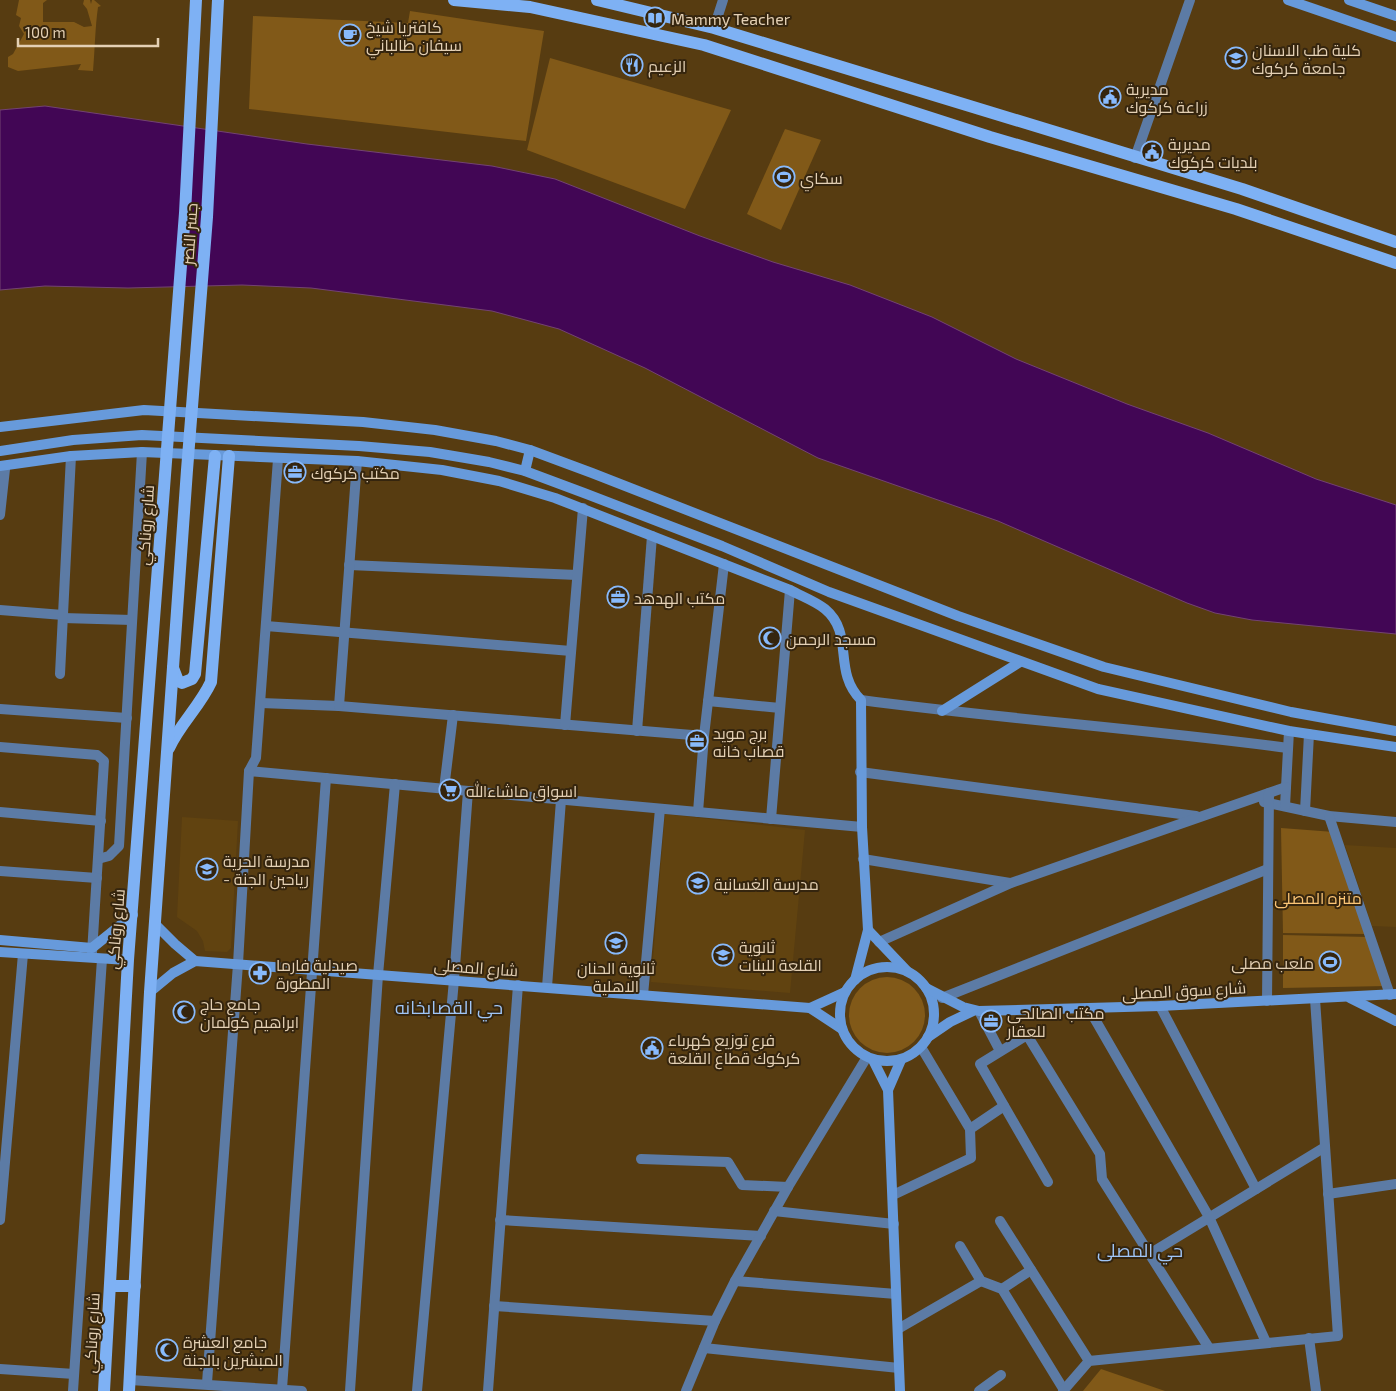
<svg xmlns="http://www.w3.org/2000/svg" width="1396" height="1391" font-family="'Exo 2',Cairo,sans-serif">
	<style>
		.built { fill: #614310 }
		.green { fill: #815918 }
		.water { fill: #420655; stroke: #734372 }
		.lines { fill: none; stroke-linecap: round; stroke-linejoin: round }
		.street { stroke: #5c7ba5; stroke-width: 10 }
		.secondary { stroke: #679adb; stroke-width: 10 }
		.primary { stroke: #7eb1f4; stroke-width: 12 }
		.labels { text-anchor: middle; dominant-baseline: central; stroke-width: 4; stroke-linejoin: round; paint-order: stroke }
		.poi-label { font-size: 16px; fill: #e4d0b4; stroke: #35250e; text-anchor: start }
		.street-label { font-size: 16px; fill: #e4d0b4; stroke: #35250e }
		.park-label { font-size: 16px; fill: #fdc676; stroke: #35250e }
		.neighbourhood-label { font-size: 18px; fill: #a0c5f6; stroke: #35250e }
	</style>
	<rect width="100%" height="100%" fill="#573c11"/>
	<!-- built -->
	<g class="built">
		<path d="M 665,814 L 805,830 L 790,993 L 651,982 Z"/>
		<path d="M 182,817 L 238,821 L 231,948 L 227,952 L 205,951 L 203,941 L 197,931 L 177,917 Z"/>
		<path d="M 1345,845 L 1396,848 L 1396,927 L 1372,926 Z"/>
	</g>
	<!-- green -->
	<g class="green">
		<path d="M 19,0 L 47,0 L 43,3 L 43,22 L 74,22 L 84,27 L 92,26 L 87,9 L 83,4 L 84,0 L 90,0 L 91,4 L 92,0 L 94,0 L 101,6 L 98,7 C 95,28 95,49 93,71 L 78,70 L 81,64 L 18,71 L 8,67 L 8,57 L 13,54 L 24,34 L 19,26 L 21,18 L 16,15 Z"/>
		<path d="M 410,11 L 544,31 L 526,141 L 249,109 L 253,16 L 408,23 Z"/>
		<path d="M 550,58 L 731,110 L 685,209 L 527,150 Z"/>
		<path d="M 785,129 L 821,140 L 781,230 L 747,214 Z"/>
		<path d="M 1281,828 L 1334,832 L 1366,934 L 1283,933 Z"/>
		<path d="M 1283,935 L 1368,937 L 1387,986 L 1283,988 Z"/>
		<circle cx="887" cy="1015" r="38"/>
		<path d="M 1101,1369 L 1165,1391 L 1083,1391 Z"/>
	</g>
	<!-- water -->
	<path class="water" d="M 45,106 L 307,144 L 492,166 L 555,179 L 700,236 L 773,262 L 850,285 L 932,317 L 1016,359 L 1127,404 L 1208,433 L 1316,479 L 1396,505 L 1396,634 L 1252,620 L 1215,613 L 1187,603 L 998,521 L 818,458 L 645,368 L 559,329 L 492,311 L 311,288 L 242,285 L 128,288 L 45,286 L 0,290 L 0,110 Z"/>
	<g class="lines">
		<!-- street -->
		<g class="street">
			<path d="M 714,28 L 723,0"/>
			<path d="M 1135,158 L 1190,0"/>
			<path d="M 0,515 L 5,469"/>
			<path d="M 349,565 L 577,575"/>
			<path d="M 0,610 L 63,615"/>
			<path d="M 63,618 L 132,620"/>
			<path d="M 266,626 L 571,651"/>
			<path d="M 60,674 L 71,456"/>
			<path d="M 861,700 C 1003,719 1146,729 1288,748"/>
			<path d="M 708,701 L 780,708"/>
			<path d="M 261,703 L 339,706 L 704,736"/>
			<path d="M 339,706 L 357,461"/>
			<path d="M 0,709 L 127,718"/>
			<path d="M 565,725 L 583,508"/>
			<path d="M 637,731 L 652,536"/>
			<path d="M 0,747 L 97,755 L 104,761 L 92,953"/>
			<path d="M 249,771 L 862,827"/>
			<path d="M 860,772 L 1196,816"/>
			<path d="M 444,789 L 453,715"/>
			<path d="M 1264,802 L 1329,816 L 1396,822"/>
			<path d="M 1285,806 L 1289,731"/>
			<path d="M 1305,811 L 1309,734"/>
			<path d="M 0,812 L 101,821"/>
			<path d="M 698,812 L 704,736 L 724,564"/>
			<path d="M 1329,816 L 1390,995"/>
			<path d="M 771,819 L 790,590"/>
			<path d="M 98,859 L 109,856 L 119,846 L 142,452"/>
			<path d="M 863,859 L 1010,883"/>
			<path d="M 0,871 L 97,878"/>
			<path d="M 879,942 L 1011,883 L 1286,787"/>
			<path d="M 547,987 L 561,800"/>
			<path d="M 643,995 L 660,809"/>
			<path d="M 942,998 L 1268,869"/>
			<path d="M 1267,1001 L 1269,793"/>
			<path d="M 1160,1006 L 1256,1189"/>
			<path d="M 1089,1009 L 1209,1217 L 1266,1342"/>
			<path d="M 979,1011 L 1000,1051"/>
			<path d="M 970,1129 L 1004,1106"/>
			<path d="M 641,1159 L 728,1162 L 742,1185 L 788,1187"/>
			<path d="M 1048,1182 L 980,1064 L 1027,1035 L 1100,1154 L 1102,1179 L 1209,1348"/>
			<path d="M 1328,1194 L 1396,1184"/>
			<path d="M 893,1195 L 971,1158 L 970,1129 L 921,1047"/>
			<path d="M 774,1211 L 894,1224"/>
			<path d="M 0,1220 L 23,954"/>
			<path d="M 500,1220 L 761,1236"/>
			<path d="M 1000,1221 L 1089,1361"/>
			<path d="M 960,1246 L 981,1281 L 1002,1289 L 1064,1390"/>
			<path d="M 1151,1253 L 1325,1147"/>
			<path d="M 735,1281 L 896,1294"/>
			<path d="M 1002,1289 L 1031,1270"/>
			<path d="M 494,1306 L 715,1321"/>
			<path d="M 898,1329 L 981,1281"/>
			<path d="M 1309,1338 L 1316,1391"/>
			<path d="M 704,1348 L 899,1368"/>
			<path d="M 0,1369 L 74,1374"/>
			<path d="M 130,1380 L 302,1391"/>
			<path d="M 207,1383 L 238,964 L 249,771 L 256,758 L 278,459"/>
			<path d="M 282,1389 L 326,778"/>
			<path d="M 73,1391 L 102,959"/>
			<path d="M 350,1391 L 378,975 L 395,784"/>
			<path d="M 417,1391 L 454,980 L 468,791"/>
			<path d="M 488,1391 L 518,985"/>
			<path d="M 686,1391 L 715,1321 L 735,1281 L 788,1187 L 867,1057"/>
			<path d="M 979,1391 L 1001,1375"/>
			<path d="M 1063,1391 L 1089,1361 L 1338,1336 L 1315,999"/>
		</g>
		<!-- secondary -->
		<g class="secondary">
			<path d="M 1288,0 L 1396,37"/>
			<path d="M 1349,0 L 1396,16"/>
			<path d="M 0,427 L 144,410 L 363,422 L 435,430 L 496,441 L 530,450 L 592,473 L 958,616 L 1104,667 L 1291,712 L 1396,731"/>
			<path d="M 0,451 L 73,440 L 142,435 L 359,446 L 430,452 L 489,462 L 525,471 L 584,493 L 722,546 L 829,592 L 1098,689 L 1289,731 L 1396,747"/>
			<path d="M 0,466 L 71,456 L 142,452 L 357,461 L 442,470 L 499,481 L 555,498 L 790,590 C 801,596 815,601 825,609 C 855,634 832,671 861,700 L 862,827 L 868,930 L 855,980"/>
			<path d="M 525,471 L 530,450"/>
			<path d="M 942,711 L 1020,662"/>
			<path d="M 154,923 L 175,944 L 195,961"/>
			<path d="M 868,930 L 907,971"/>
			<path d="M 0,940 L 92,948 L 133,915"/>
			<path d="M 0,952 L 128,960"/>
			<circle cx="887" cy="1014" r="47"/>
			<path d="M 926,988 L 963,1007 L 979,1011 L 1160,1006 L 1396,994"/>
			<path d="M 150,992 L 173,973 L 195,961 L 810,1008 L 845,992"/>
			<path d="M 1350,998 L 1396,1021"/>
			<path d="M 810,1008 L 842,1029"/>
			<path d="M 928,1037 L 950,1022 L 973,1011"/>
			<path d="M 873,1060 L 888,1090 L 900,1391"/>
			<path d="M 888,1090 L 901,1060"/>
		</g>
		<!-- primary -->
		<g class="primary">
			<path d="M 454,0 L 530,7 L 704,45 L 990,137 L 1236,209 L 1396,263"/>
			<path d="M 597,0 L 714,28 L 1242,189 L 1396,242"/>
			<path d="M 173,668 L 178,681 L 182,683 L 192,679 L 195,674 L 215,456"/>
			<path d="M 169,748 C 180,724 200,706 211,682 L 229,456"/>
			<path d="M 110,1286 L 135,1286"/>
			<path d="M 104,1391 L 128,960 L 185,213 L 196,0"/>
			<path d="M 129,1391 L 150,992 L 187,470 L 207,217 L 218,0"/>
		</g>
	</g>
	<!-- icons -->
	<defs>
		<g id="library-ring" transform="scale(1.125)"><circle r="9.5" fill="#35250e" stroke="#88bafc" stroke-width="1.5"/><path d="M-6-4Q-3-5.5-.7-3.5V5Q-3 3-6 4ZM6-4Q3-5.5 .7-3.5V5Q3 3 6 4Z" fill="#88bafc"/></g>
		<g id="cafe-ring" transform="scale(1.125)"><circle r="9.5" fill="#35250e" stroke="#88bafc" stroke-width="1.5"/><path d="M-5.5-4.5H6V0H3Q3 3.5 0 3.5H-2.5Q-5.5 3.5-5.5 0ZM3-3.2v2h1.7v-2ZM-6 4.5H4V6H-6Z" fill="#88bafc"/></g>
		<g id="university-ring" transform="scale(1.125)"><circle r="9.5" fill="#35250e" stroke="#88bafc" stroke-width="1.5"/><path d="M0-5L7-2L0 1L-7-2ZM-4 1L0 2.5L4 1V4Q0 6-4 4Z" fill="#88bafc"/></g>
		<g id="restaurant-ring" transform="scale(1.125)"><circle r="9.5" fill="#35250e" stroke="#88bafc" stroke-width="1.5"/><path d="M-5-6h1v4h1v-4h1v4h1v-4h1v5L-1.5 .5V6h-2V.5L-5-1ZM5-6V6H3V1.5H1.5Q1.5-4 5-6Z" fill="#88bafc"/></g>
		<g id="civic-ring" transform="scale(1.125)"><circle r="9.5" fill="#35250e" stroke="#88bafc" stroke-width="1.5"/><path d="M-.6-6.5H3V-4.5H.6V-3L4-1V1h2V6H-6V1h2V-1L-.6-3ZM-1.2 2.5V6h2.4V2.5Z" fill="#88bafc"/></g>
		<g id="stadium-ring" transform="scale(1.125)"><circle r="9.5" fill="#35250e" stroke="#88bafc" stroke-width="1.5"/><path d="M0-5a6.5 5 0 1 0 0 10a6.5 5 0 1 0 0-10ZM-3.5-1.8h7v3.6h-7Z" fill="#88bafc"/></g>
		<g id="office-ring" transform="scale(1.125)"><circle r="9.5" fill="#35250e" stroke="#88bafc" stroke-width="1.5"/><path d="M-6-3h4V-5.5h4V-3h4V5H-6ZM-1-4.5V-3h2v-1.5ZM-6 0V1H6V0Z" fill="#88bafc"/></g>
		<g id="mosque-ring" transform="scale(1.125)"><circle r="9.5" fill="#35250e" stroke="#88bafc" stroke-width="1.5"/><path d="M3.5-4.9A6 6 0 1 0 3.5 4.9A5 5 0 1 1 3.5-4.9Z" fill="#88bafc"/></g>
		<g id="supermarket-ring" transform="scale(1.125)"><circle r="9.5" fill="#35250e" stroke="#88bafc" stroke-width="1.5"/><path d="M-6-5.5h2.5l.6 2H6L4.5 2H-2.5L-4.4-4H-6ZM-1.5 3.2a1.3 1.3 0 1 0 .1 0ZM3 3.2a1.3 1.3 0 1 0 .1 0Z" fill="#88bafc"/></g>
		<g id="school-ring" transform="scale(1.125)"><circle r="9.5" fill="#35250e" stroke="#88bafc" stroke-width="1.5"/><path d="M0-5L7-2L0 1L-7-2ZM-4 1L0 2.5L4 1V4Q0 6-4 4Z" fill="#88bafc"/></g>
		<g id="pharmacy-ring" transform="scale(1.125)"><circle r="9.5" fill="#35250e" stroke="#88bafc" stroke-width="1.5"/><path d="M-2-6h4v4h4v4h-4v4h-4v-4h-4v-4h4Z" fill="#88bafc"/></g>
	</defs>
	<g fill-rule="evenodd">
		<use href="#library-ring" x="655" y="18"/>
		<use href="#cafe-ring" x="350" y="35"/>
		<use href="#university-ring" x="1236" y="58"/>
		<use href="#restaurant-ring" x="632" y="65"/>
		<use href="#civic-ring" x="1110" y="97"/>
		<use href="#civic-ring" x="1152" y="152"/>
		<use href="#stadium-ring" x="784" y="177"/>
		<use href="#office-ring" x="295" y="472"/>
		<use href="#office-ring" x="618" y="597"/>
		<use href="#mosque-ring" x="770" y="638"/>
		<use href="#office-ring" x="697" y="741"/>
		<use href="#supermarket-ring" x="450" y="790"/>
		<use href="#school-ring" x="207" y="869"/>
		<use href="#school-ring" x="698" y="883"/>
		<use href="#school-ring" x="616" y="943"/>
		<use href="#school-ring" x="723" y="955"/>
		<use href="#stadium-ring" x="1330" y="962"/>
		<use href="#pharmacy-ring" x="260" y="973"/>
		<use href="#mosque-ring" x="184" y="1012"/>
		<use href="#office-ring" x="991" y="1021"/>
		<use href="#civic-ring" x="652" y="1048"/>
		<use href="#mosque-ring" x="167" y="1350"/>
	</g>
	<g class="labels">
		<!-- poi labels -->
		<g class="poi-label">
			<text x="671" y="18">Mammy Teacher</text>
			<text x="366" y="26">كافتريا شيخ<tspan x="366" dy="18">سيفان طالباني</tspan></text>
			<text x="1252" y="49">كلية طب الاسنان<tspan x="1252" dy="18">جامعة كركوك</tspan></text>
			<text x="648" y="65">الزعيم</text>
			<text x="1126" y="88">مديرية<tspan x="1126" dy="18">زراعة كركوك</tspan></text>
			<text x="1168" y="143">مديرية<tspan x="1168" dy="18">بلديات كركوك</tspan></text>
			<text x="800" y="177">سكاي</text>
			<text x="311" y="472">مكتب كركوك</text>
			<text x="634" y="597">مكتب الهدهد</text>
			<text x="786" y="638">مسجد الرحمن</text>
			<text x="713" y="732">برج مويد<tspan x="713" dy="18">قصاب خانه</tspan></text>
			<text x="466" y="790">اسواق ماشاءالله</text>
			<text x="223" y="860">مدرسة الحرية<tspan x="223" dy="18">- رياحين الجنة</tspan></text>
			<text x="714" y="883">مدرسة الغسانية</text>
			<text x="739" y="946">ثانوية<tspan x="739" dy="18">القلعة للبنات</tspan></text>
			<text x="1314" y="962" text-anchor="end">ملعب مصلى</text>
			<text x="276" y="964">صيدلية فارما<tspan x="276" dy="18">المطورة</tspan></text>
			<text x="616" y="967" text-anchor="middle">ثانوية الحنان<tspan x="616" dy="18">الاهلية</tspan></text>
			<text x="200" y="1003">جامع حاج<tspan x="200" dy="18">ابراهيم كولمان</tspan></text>
			<text x="1007" y="1012">مكتب الصالحي<tspan x="1007" dy="18">للعقار</tspan></text>
			<text x="668" y="1039">فرع توزيع كهرباء<tspan x="668" dy="18">كركوك قطاع القلعة</tspan></text>
			<text x="183" y="1341">جامع العشرة<tspan x="183" dy="18">المبشرين بالجنة</tspan></text>
		</g>
		<!-- street labels -->
		<g class="street-label">
			<text transform="translate(189 234) rotate(-86)">جسر النصر</text>
			<text transform="translate(145 525) rotate(-86)">شارع روناكي</text>
			<text transform="translate(115 929) rotate(-85)">شارع روناكي</text>
			<text transform="translate(476 967) rotate(4)">شارع المصلى</text>
			<text transform="translate(1184 990) rotate(-3)">شارع سوق المصلى</text>
			<text transform="translate(91 1333) rotate(-87)">شارع روناكي</text>
		</g>
		<!-- park labels -->
		<g class="park-label">
			<text x="1318" y="897">متنزه المصلى</text>
		</g>
		<!-- neighbourhood labels -->
		<g class="neighbourhood-label">
			<text x="449" y="1007">حي القصابخانه</text>
			<text x="1140" y="1250">حي المصلى</text>
		</g>
	</g>
	<!-- scale -->
	<path d="M18 38v8h140v-8" fill="none" stroke="#e4d0b4" stroke-width="2.5"/>
	<text x="25" y="38" font-size="15" fill="#e4d0b4" stroke="#35250e" stroke-width="4" paint-order="stroke">100 m</text>
</svg>
